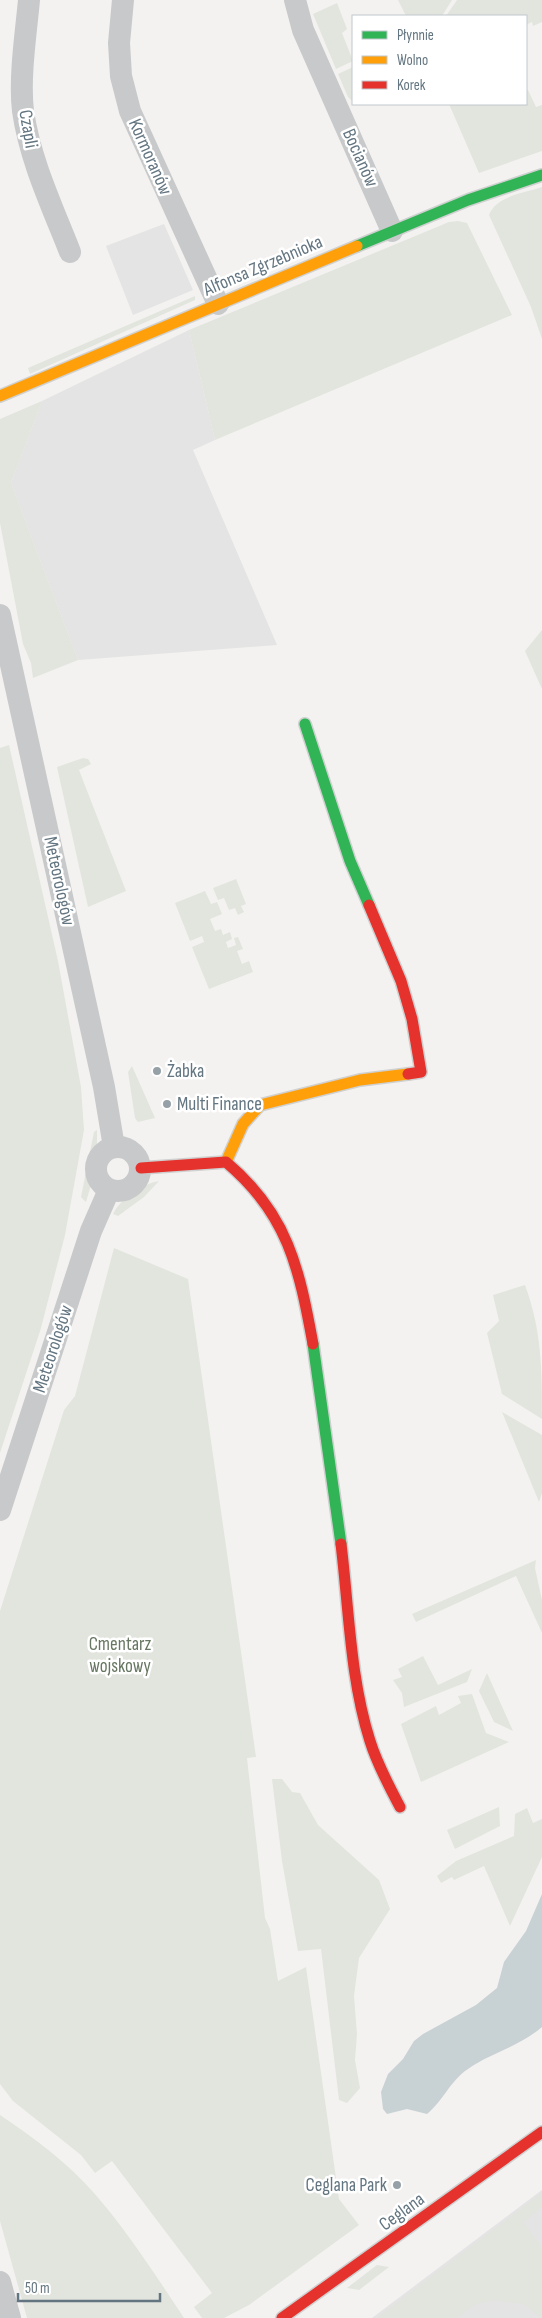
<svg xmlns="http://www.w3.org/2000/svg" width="542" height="2318" font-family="'Sofia Sans Condensed',sans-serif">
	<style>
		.built { fill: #e3e4e3 }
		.green { fill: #e2e5de }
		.water { fill: #c8d1d3 }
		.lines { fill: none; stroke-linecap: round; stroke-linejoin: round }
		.fast-casing { stroke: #cfd0d0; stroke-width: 14 }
		.slow-casing { stroke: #cfd0d0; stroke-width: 14 }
		.jam-casing { stroke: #cfd0d0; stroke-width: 14 }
		.street { stroke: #c8c9ca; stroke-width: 22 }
		.fast { stroke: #30b455; stroke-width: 11 }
		.slow { stroke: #ff9f0a; stroke-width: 11 }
		.jam { stroke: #e5322d; stroke-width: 11 }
		.poi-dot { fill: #95a1a7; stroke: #fff; stroke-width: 2 }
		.labels { text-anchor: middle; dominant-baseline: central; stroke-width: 5; stroke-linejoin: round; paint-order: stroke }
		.street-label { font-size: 19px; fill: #637580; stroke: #fff }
		.poi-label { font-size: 19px; fill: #637580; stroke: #fff; text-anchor: start }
		.park-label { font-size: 19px; fill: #677761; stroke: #fff }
	</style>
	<rect width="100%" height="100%" fill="#f3f2f0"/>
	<!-- built -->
	<g class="built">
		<path d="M 164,224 L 193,290 L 133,315 L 106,246 Z"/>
		<path d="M 189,330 L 215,440 L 193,450 L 277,645 L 78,660 L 11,483 L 42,401 Z"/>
		<path d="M 542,2190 L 542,2318 L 372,2318 Z"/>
	</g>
	<!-- green -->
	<g class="green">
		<path d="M 398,0 L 452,0 L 442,16 L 406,16 Z"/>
		<path d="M 457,0 L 542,0 L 542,22 L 533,26 L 532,22 L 526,25 L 526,16 L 446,16 Z"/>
		<path d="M 337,3 L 347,29 L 342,33 L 353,61 L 336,69 L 313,14 Z"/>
		<path d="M 353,67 L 353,102 L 348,97 L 338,74 Z"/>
		<path d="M 528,90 L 536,107 L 542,105 L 542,151 L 479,173 L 449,104 L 526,104 L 526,91 Z"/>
		<path d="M 542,187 L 542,339 L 531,307 L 489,215 C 496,196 524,193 542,187 Z"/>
		<path d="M 458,221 L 467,223 L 512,315 L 215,440 L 189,330 L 449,222 Z"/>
		<path d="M 195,296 L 195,300 L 30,374 L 28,368 Z"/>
		<path d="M 42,401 L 11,483 L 78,660 L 33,678 L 31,663 L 23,644 L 0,523 L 0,419 Z"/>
		<path d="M 542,630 L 542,689 L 525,651 Z"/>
		<path d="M 9,745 L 58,961 L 81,1087 L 84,1130 L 65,1235 L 41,1328 L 0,1453 L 0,748 Z"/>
		<path d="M 83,758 L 88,759 L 91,764 L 79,770 L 126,891 L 88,907 L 57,767 Z"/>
		<path d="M 236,879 L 246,904 L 241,906 L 244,912 L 238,915 L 235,908 L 229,910 L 224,898 L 218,900 L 213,888 Z"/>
		<path d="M 205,891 L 211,904 L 217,902 L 222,914 L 210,919 L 215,931 L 221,929 L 223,935 L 230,932 L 232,939 L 226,942 L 228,948 L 236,945 L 234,938 L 238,937 L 243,949 L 237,951 L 242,964 L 249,961 L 253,972 L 209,989 L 192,947 L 204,942 L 202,936 L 190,941 L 175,903 Z"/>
		<path d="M 132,1066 L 155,1118 L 138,1122 L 135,1118 L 128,1072 Z"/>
		<path d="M 97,1130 L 97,1144 L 89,1168 L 91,1185 L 86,1202 L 81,1197 L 94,1132 Z"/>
		<path d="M 159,1181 L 144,1197 L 118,1216 L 113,1214 C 121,1198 142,1184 159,1181 Z"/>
		<path d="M 114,1248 L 188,1279 L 256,1757 L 247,1758 L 265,1918 L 270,1929 L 278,1981 L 306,1967 L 339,2199 L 359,2225 L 249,2305 L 224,2318 L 202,2318 L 194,2307 L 212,2293 L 112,2161 L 95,2173 L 81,2155 L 13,2101 L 0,2084 L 0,1611 L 64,1410 L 75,1396 Z"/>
		<path d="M 525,1285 C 542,1331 542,1370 542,1419 L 502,1394 L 487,1333 L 499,1321 L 493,1295 Z"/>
		<path d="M 502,1412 L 542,1435 L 542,1493 L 539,1502 Z"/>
		<path d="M 536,1560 L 535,1568 L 542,1600 L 542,1633 L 516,1576 L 416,1622 L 412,1614 Z"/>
		<path d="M 423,1656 L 438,1685 L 472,1669 L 467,1682 L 404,1707 L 402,1693 L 393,1680 L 402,1677 L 398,1669 Z"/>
		<path d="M 487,1673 L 513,1731 L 494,1722 L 479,1691 Z"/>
		<path d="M 472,1694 L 486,1733 L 509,1742 L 421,1782 L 401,1724 L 436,1706 L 439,1715 L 461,1703 L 458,1696 Z"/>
		<path d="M 272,1779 L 282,1779 L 292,1792 L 300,1793 L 318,1825 L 379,1880 L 390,1909 L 359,1958 L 354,1996 L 357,2034 L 355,2060 L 360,2088 L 347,2103 L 339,2100 L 321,1949 L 298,1951 L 282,1861 Z"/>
		<path d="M 499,1807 L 500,1826 L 455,1849 L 447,1830 Z"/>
		<path d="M 527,1808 L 533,1823 L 542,1819 L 542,1857 L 510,1926 L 484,1866 L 454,1880 L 452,1877 L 441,1883 L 437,1876 L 456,1861 L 514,1836 L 515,1814 Z"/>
		<path d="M 0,2115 C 33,2137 68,2163 94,2193 C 128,2232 156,2276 184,2318 L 27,2318 L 0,2221 Z"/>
		<path d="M 542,2193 L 542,2207 L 523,2222 L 542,2248 L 542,2318 L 524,2304 L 493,2300 L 474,2305 L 457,2318 L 377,2318 Z"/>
		<path d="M 377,2265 L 389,2267 L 359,2290 L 347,2288 Z"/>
	</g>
	<!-- water -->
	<path class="water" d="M 542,1894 L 542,2027 C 517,2048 492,2052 468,2069 C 450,2081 443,2101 427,2114 L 407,2109 L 387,2114 L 383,2109 L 381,2092 L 388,2074 L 403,2059 L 414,2041 L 423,2034 L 476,2005 L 497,1988 L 504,1962 L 526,1931 Z"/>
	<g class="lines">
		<!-- fast casing -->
		<g class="fast-casing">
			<g id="fast">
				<path d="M 357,246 L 468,200 L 542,175"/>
				<path d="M 305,724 L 350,861 L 369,905"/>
				<path d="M 313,1344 L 341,1544"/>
			</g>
		</g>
		<!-- slow casing -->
		<g class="slow-casing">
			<g id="slow">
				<path d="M 0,396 L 357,246"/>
				<path d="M 226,1162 L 243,1124 L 260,1105 L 360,1080 L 408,1074"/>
			</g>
		</g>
		<!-- jam casing -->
		<g class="jam-casing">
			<g id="jam">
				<path d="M 369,905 L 401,981 L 412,1019 L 421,1072 L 408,1074"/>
				<path d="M 141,1168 L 226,1162 C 288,1214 299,1268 313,1344"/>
				<path d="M 341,1544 C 349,1609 350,1678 370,1741 C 377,1764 389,1786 400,1807"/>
				<path d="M 282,2318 L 542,2132"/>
			</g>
		</g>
		<!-- street -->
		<g class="street">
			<path d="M 29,0 C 26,33 19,78 23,111 C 30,160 52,206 70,252"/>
			<path d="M 123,0 L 119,43 L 121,76 L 130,111 L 218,304"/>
			<path d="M 295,0 L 303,30 L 392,231"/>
			<path d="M 0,615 L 104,1087 L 114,1147"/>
			<circle cx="118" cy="1169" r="22"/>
			<path d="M 0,1510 L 91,1231 L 109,1190"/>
			<path d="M 0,2282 L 10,2318"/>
		</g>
		<!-- fast -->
		<use href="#fast" class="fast"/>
		<!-- slow -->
		<use href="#slow" class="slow"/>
		<!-- jam -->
		<use href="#jam" class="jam"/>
	</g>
	<!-- markers -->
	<g class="poi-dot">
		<circle cx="157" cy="1071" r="5"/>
		<circle cx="167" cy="1104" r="5"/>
		<circle cx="397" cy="2185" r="5"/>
	</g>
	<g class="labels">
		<!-- street labels -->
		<g class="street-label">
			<text transform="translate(28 129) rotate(80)">Czapli</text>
			<text transform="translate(150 157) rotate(66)">Kormoranów</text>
			<text transform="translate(360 158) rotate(66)">Bocianów</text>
			<text transform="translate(263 266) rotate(-23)">Alfonsa Zgrzebnioka</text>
			<text transform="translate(59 881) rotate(78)">Meteorologów</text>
			<text transform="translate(53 1349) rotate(-72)">Meteorologów</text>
			<text transform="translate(402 2212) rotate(-36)">Ceglana</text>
		</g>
		<!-- poi labels -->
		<g class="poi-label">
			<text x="167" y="1071">Żabka</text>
			<text x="177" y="1104">Multi Finance</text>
			<text x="387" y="2185" text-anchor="end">Ceglana Park</text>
		</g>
		<!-- park labels -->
		<g class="park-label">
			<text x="120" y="1644">Cmentarz<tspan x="120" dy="22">wojskowy</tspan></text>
		</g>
	</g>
	<!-- legend -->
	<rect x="352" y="15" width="175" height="90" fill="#ffffff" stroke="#c1c8cc"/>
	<rect x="362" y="31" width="25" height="8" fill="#30b455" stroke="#c1c8cc"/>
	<text x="397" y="40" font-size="15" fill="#637580">Płynnie</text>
	<rect x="362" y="56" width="25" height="8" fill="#ff9f0a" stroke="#c1c8cc"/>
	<text x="397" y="65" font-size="15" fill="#637580">Wolno</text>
	<rect x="362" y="81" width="25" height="8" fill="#e5322d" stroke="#c1c8cc"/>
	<text x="397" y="90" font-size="15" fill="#637580">Korek</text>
	<!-- scale -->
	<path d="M18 2293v8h142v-8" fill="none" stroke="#637580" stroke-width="2.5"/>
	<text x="25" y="2293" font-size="15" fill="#637580" stroke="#ffffff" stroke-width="4" paint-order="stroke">50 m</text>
</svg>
